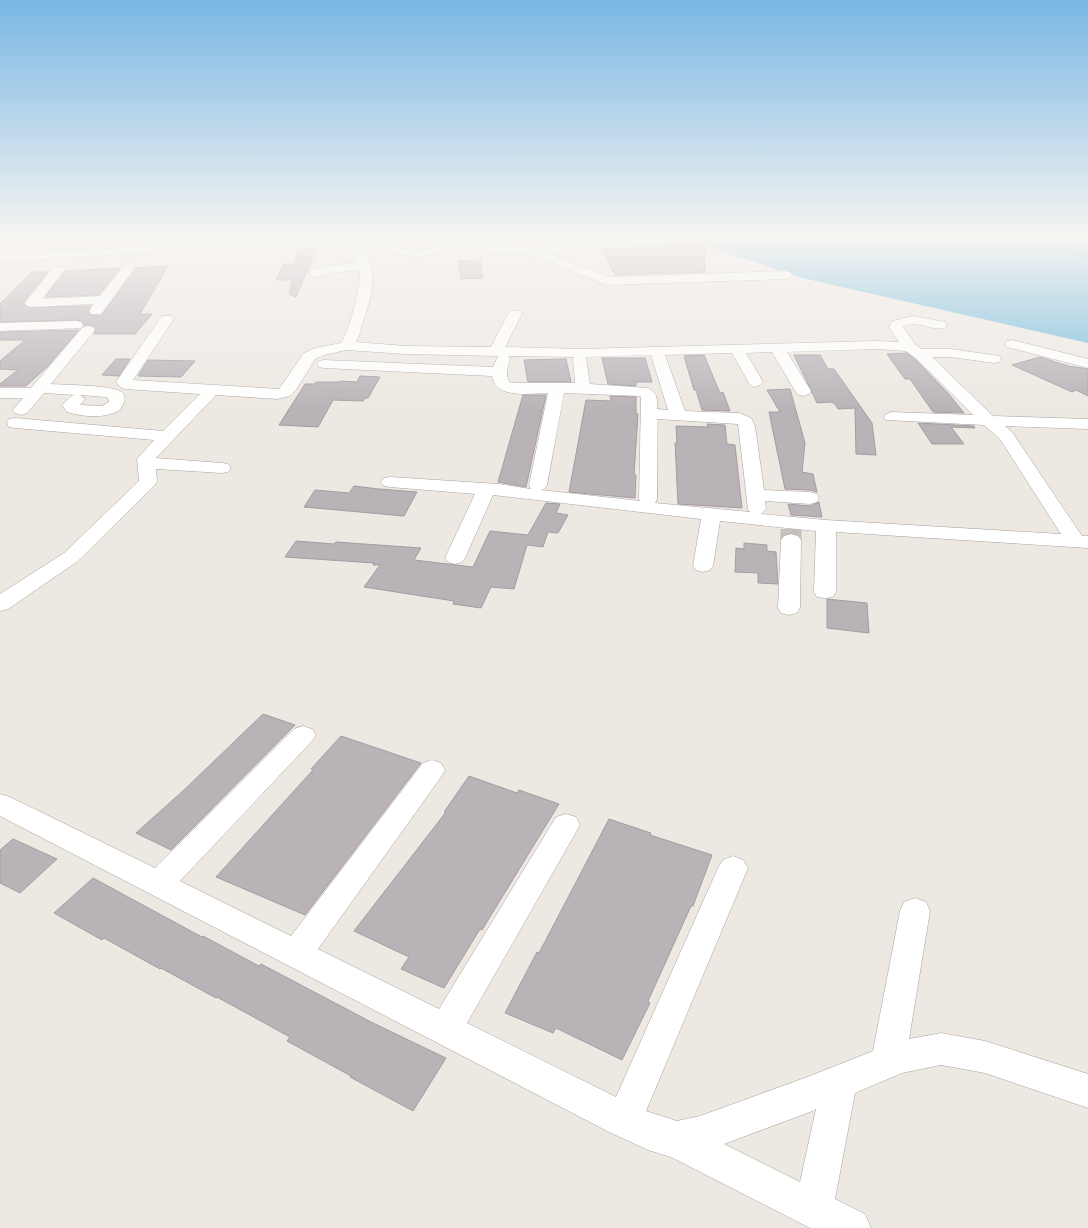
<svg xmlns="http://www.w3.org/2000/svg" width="1088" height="1228" font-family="'Work Sans',sans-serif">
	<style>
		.water { fill: #74bbdc }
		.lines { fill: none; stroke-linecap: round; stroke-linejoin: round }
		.ferry { stroke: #1c556d; stroke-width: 1; stroke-dasharray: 3 2.5; stroke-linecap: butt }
		.building { fill: #b9b3b8; stroke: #a39da2 }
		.minor-tunnel { stroke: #c6c1bc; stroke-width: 21; stroke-dasharray: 21 10; stroke-linecap: butt }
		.minor-casing { stroke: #a9a29d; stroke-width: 1 }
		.minor { fill: #fff; fill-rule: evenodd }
	</style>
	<rect width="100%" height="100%" fill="#eee8e2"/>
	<!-- water -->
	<path class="water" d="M 686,239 L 1088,239 L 1088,343 L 802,278 Z"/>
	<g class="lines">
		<!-- ferry -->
		<path class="ferry" d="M 1015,239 L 1088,257"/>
	</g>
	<!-- building -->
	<g class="building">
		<path d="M 688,239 L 704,239 L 705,272 L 615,275 L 602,250 L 682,244 L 686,243 Z"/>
		<path d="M 317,248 L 296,297 L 289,294 L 292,280 L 276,280 L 283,264 L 295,264 L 298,249 Z"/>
		<path d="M 480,260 L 483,278 L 461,279 L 458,261 Z"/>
		<path d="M 168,266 L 140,314 L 152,314 L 135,334 L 94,334 L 96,330 L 94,326 L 84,325 L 82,321 L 76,320 L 0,322 L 0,304 L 32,272 L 48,272 L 24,302 L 27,307 L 91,306 L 88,311 L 90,315 L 101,316 L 136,268 Z"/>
		<path d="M 120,268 L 99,295 L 45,297 L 65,271 Z"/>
		<path d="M 79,330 L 47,367 L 26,386 L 0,386 L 0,384 L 18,370 L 0,369 L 0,361 L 25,340 L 0,340 L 0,332 Z"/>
		<path d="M 907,353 L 916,360 L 948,393 L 964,413 L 933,412 L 910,379 L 905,379 L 887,354 Z"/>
		<path d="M 704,355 L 720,393 L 723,392 L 730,411 L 702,410 L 696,390 L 694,390 L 684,356 Z"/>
		<path d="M 794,355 L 820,355 L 828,369 L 834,369 L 872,423 L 876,455 L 856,454 L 855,408 L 838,409 L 835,404 L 831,402 L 817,403 Z"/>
		<path d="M 1040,357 L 1068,366 L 1088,369 L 1088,396 L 1076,390 L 1072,392 L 1012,365 Z"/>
		<path d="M 602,358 L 645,358 L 652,382 L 636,382 L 636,386 L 608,384 Z"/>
		<path d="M 116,359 L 130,359 L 119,376 L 102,375 Z"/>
		<path d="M 566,359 L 571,382 L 528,382 L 524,360 Z"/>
		<path d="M 148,360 L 195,361 L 181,377 L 138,376 Z"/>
		<path d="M 360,376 L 380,377 L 368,398 L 365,398 L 363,401 L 333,400 L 318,427 L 279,425 L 305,384 L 315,384 L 316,382 L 339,382 L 340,381 L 357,382 Z"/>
		<path d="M 790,389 L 805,443 L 802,472 L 813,474 L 817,492 L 810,490 L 785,489 L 769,412 L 780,412 L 767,390 Z"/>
		<path d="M 523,395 L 546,395 L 526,487 L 498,482 Z"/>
		<path d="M 610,396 L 636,397 L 636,414 L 638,414 L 634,475 L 636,475 L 635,498 L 569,492 L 586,400 L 611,401 Z"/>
		<path d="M 918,423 L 974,426 L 975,428 L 951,427 L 964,444 L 932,444 Z"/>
		<path d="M 707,424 L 725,425 L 727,444 L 735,445 L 742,508 L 678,504 L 675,443 L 677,443 L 676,426 L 708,427 Z"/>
		<path d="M 354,486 L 379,489 L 417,492 L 404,516 L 304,507 L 315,490 L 349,493 Z"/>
		<path d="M 819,502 L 822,517 L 791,515 L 788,504 L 810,506 Z"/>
		<path d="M 546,503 L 560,504 L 556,513 L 568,515 L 558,533 L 548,532 L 543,547 L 527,545 L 514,589 L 491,587 L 481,608 L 453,604 L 454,601 L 364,587 L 380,565 L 373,565 L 374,563 L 285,557 L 296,541 L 334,544 L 336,542 L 421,548 L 414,560 L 473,567 L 490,531 L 528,535 Z"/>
		<path d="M 744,543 L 767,545 L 767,551 L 776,552 L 778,584 L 758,583 L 758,573 L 735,572 L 736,548 L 744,549 Z"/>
		<path d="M 827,599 L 867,603 L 869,633 L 827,628 Z"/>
		<path d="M 263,714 L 295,725 L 171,850 L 136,833 L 184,790 Z"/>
		<path d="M 341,736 L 421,763 L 305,915 L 216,877 L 313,770 L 311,769 Z"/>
		<path d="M 469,776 L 517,793 L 519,790 L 559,804 L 482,930 L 480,929 L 444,988 L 401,969 L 409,957 L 354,931 L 446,812 L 444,812 Z"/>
		<path d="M 609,819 L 651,833 L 650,835 L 712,855 L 693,906 L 691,906 L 648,1001 L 650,1003 L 622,1060 L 556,1028 L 553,1033 L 505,1013 L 537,952 L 539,953 Z"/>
		<path d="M 13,839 L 57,859 L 20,893 L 0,883 L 0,850 Z"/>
		<path d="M 93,878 L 202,937 L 203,936 L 259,966 L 261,964 L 375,1024 L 446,1058 L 413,1111 L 350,1077 L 351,1076 L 287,1041 L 290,1037 L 217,997 L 216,998 L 161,968 L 160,969 L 104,938 L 102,940 L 54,913 Z"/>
	</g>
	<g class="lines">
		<!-- minor-tunnel -->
		<path class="minor-tunnel" d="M 791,529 L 791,540"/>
		<!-- minor casing -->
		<g class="minor-casing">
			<g id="minor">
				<path d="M 357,239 L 361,246 L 387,246 L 417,251 L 463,243 L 502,248 L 534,247 L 640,239 L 687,239 L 686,242 L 682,243 L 548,253 L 608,277 L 786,271 L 790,272 L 792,275 L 790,278 L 786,279 L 606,285 L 530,254 L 502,254 L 463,249 L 417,257 L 387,252 L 365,253 C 379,275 370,300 363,322 C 361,329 359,336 356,342 L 405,346 L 491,347 L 508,314 L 510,311 L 520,311 L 522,314 L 505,347 L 581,349 L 877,341 L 899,342 L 889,327 L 892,321 L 913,316 L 945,322 L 947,325 L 945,328 C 931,331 916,319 903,327 L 915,344 L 921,349 L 951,349 L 999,356 L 1001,359 L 999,362 L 994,363 L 951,357 L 932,357 L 993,416 L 1088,419 L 1088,429 L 1005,426 L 1012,432 L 1082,536 L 1088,536 L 1088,548 L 836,532 L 836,592 L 833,597 L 825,598 L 817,597 L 814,592 L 816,531 L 720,521 L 713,566 L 710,570 L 703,572 L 696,570 L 693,566 L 701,519 L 493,495 L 465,558 L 462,562 L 455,564 L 448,562 L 445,558 L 475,494 L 390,487 L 384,486 L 381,482 L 384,478 L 390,477 L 499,484 L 531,489 L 529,485 L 548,393 C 531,393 496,400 492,376 L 324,368 L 319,367 L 317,364 L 319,361 L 324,360 L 493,367 L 498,356 L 405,354 L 346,350 L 324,355 L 315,359 L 296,390 L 290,396 L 277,399 L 216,395 L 156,458 L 222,463 L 228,464 L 231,468 L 228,472 L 222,473 L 156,469 L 157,482 L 154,486 L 78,561 L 8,609 L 0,611 L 0,594 L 64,553 L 139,481 L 137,459 L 154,440 L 15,428 L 9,427 L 7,423 L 9,419 L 15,418 L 163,431 L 200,394 L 125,389 L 120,387 L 116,382 L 162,316 L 172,316 L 174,319 L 133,380 L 279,389 L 304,353 L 315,348 L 341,343 C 350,330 361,285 360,270 L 332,273 L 315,277 L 311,276 L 309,273 L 311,270 L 332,265 L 359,263 L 349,246 L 193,250 L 0,262 L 0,254 L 193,244 ZM 877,349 L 906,351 L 917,359 L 973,415 L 892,412 L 886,414 L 884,417 L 886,420 L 984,425 L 1000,439 L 1061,534 L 826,520 L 761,514 L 766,509 L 765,501 L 810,504 L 817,502 L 819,498 L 817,494 L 810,492 L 764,490 L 755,426 L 751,418 L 739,413 L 685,411 L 665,355 L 732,353 L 750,385 L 755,387 L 760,385 L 763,382 L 746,353 L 772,352 L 797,394 L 803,396 L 809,394 L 811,391 L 787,352 ZM 651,355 L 668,410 L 657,409 C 657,398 658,394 648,388 L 590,384 L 586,357 ZM 508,356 L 574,357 L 573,359 L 575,383 L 511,383 C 504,377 508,367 510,359 ZM 564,393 L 639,396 L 641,397 L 639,499 L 640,501 L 541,490 L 544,489 L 547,485 ZM 657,419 L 738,424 L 748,509 L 750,512 L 655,503 L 657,499 Z"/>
				<path d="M 129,263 L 133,264 L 135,267 L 101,314 L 91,314 L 89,311 L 94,304 L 32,307 L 27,306 L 25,303 L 54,267 L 62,267 L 64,270 L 42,299 L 100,296 L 125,264 Z"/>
				<path d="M 76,321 L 81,322 L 83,325 L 81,328 L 0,331 L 0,323 Z"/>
				<path d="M 88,326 L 93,327 L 95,330 L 51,384 C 63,385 116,385 123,393 C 127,399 123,405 120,410 C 104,419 84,417 67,412 L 62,405 L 71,396 L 75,395 L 44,393 L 27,413 L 21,415 L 15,413 L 13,410 L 23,398 L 0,398 L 0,388 L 31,388 L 83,327 ZM 80,395 L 106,397 L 108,398 L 109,402 L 102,406 L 80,405 L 85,399 Z"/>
				<path d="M 1012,340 L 1088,359 L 1088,368 L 1007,347 L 1005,344 L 1007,341 Z"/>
				<path d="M 791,534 L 798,536 L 801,540 L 800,608 L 797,613 L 789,615 L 781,613 L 778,608 L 781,540 L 784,536 Z"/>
				<path d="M 303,726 L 312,729 L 316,735 L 312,741 L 180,881 L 291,936 L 423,763 L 432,760 L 441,763 L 445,770 L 441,777 L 318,949 L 439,1009 L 556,817 L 566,814 L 576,817 L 580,825 L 467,1023 L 616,1097 L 718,868 L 723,860 L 733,856 L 743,860 L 748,868 L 646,1111 L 677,1121 L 700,1116 L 810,1076 L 873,1051 L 900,911 L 904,902 L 915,898 L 926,902 L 930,911 L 909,1039 L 941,1033 L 985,1041 L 1088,1074 L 1088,1108 L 985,1073 L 941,1065 L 902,1073 L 855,1093 L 835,1199 L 865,1214 L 871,1228 L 810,1228 L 671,1157 L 648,1150 L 611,1133 L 0,816 L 0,794 L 10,797 L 155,868 L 294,729 ZM 816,1109 L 800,1182 L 724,1144 L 810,1112 Z"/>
			</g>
		</g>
		<!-- minor -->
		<use href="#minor" class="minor"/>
	</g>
	<!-- sky -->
	<linearGradient id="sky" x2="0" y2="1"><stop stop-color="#79b7e3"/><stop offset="0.58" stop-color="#f7f5f2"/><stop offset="1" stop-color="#f7f5f2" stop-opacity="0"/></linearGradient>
	<rect width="1088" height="411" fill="url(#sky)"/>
</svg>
